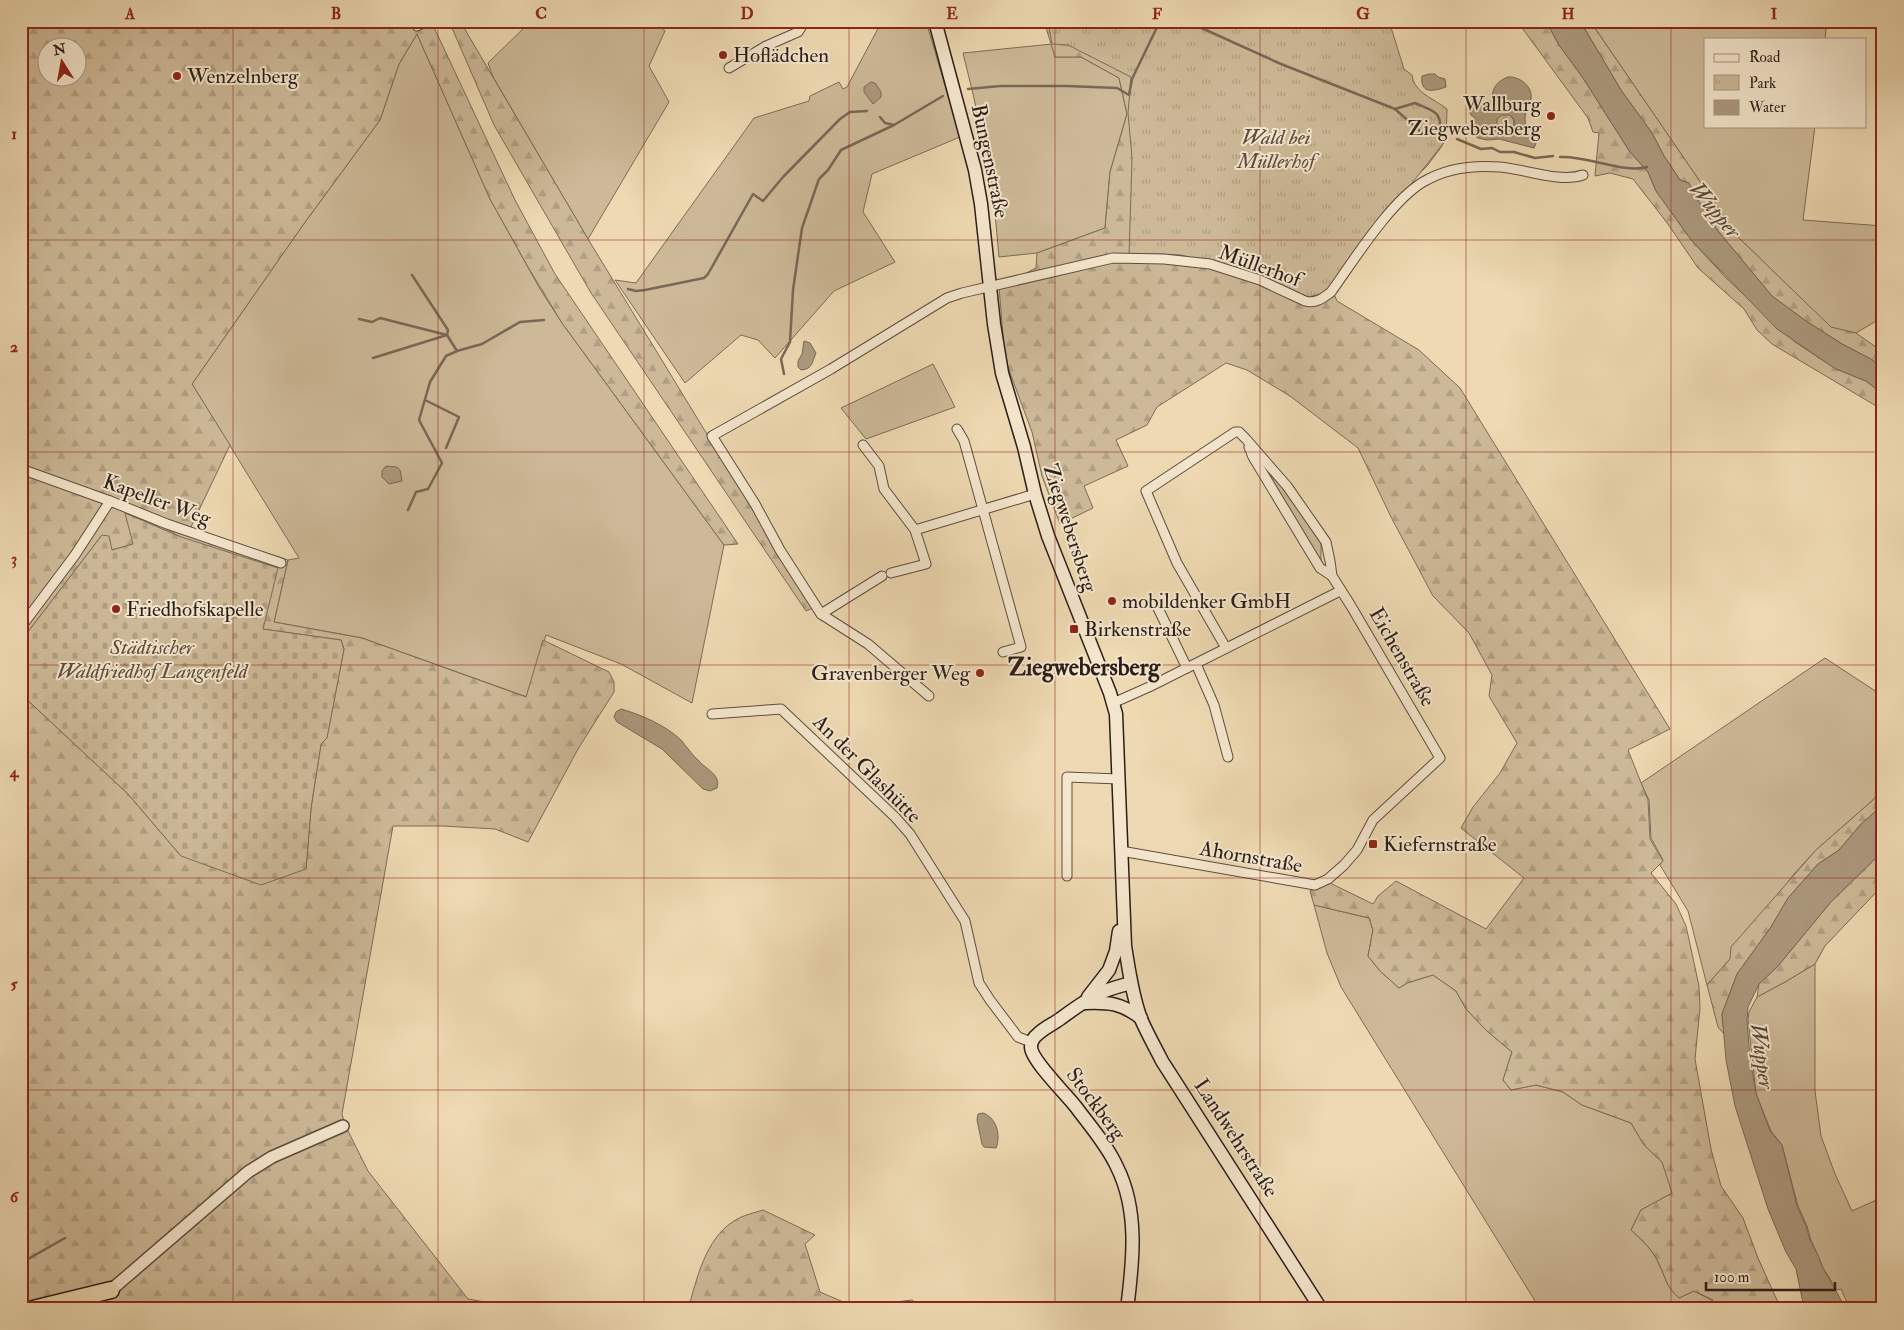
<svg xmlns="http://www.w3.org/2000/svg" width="1904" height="1330" font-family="'IM FELL Double Pica',serif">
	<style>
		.grass { fill: #cdb998; stroke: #7c6c58 }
		.forest { fill: url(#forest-firs); stroke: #7c6c58; fill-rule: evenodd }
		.cemetery { fill: url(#cemetery-stones); stroke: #7c6c58 }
		.park { fill: url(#park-tufts); stroke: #7c6c58 }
		.water { fill: #ac997e; stroke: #786856; fill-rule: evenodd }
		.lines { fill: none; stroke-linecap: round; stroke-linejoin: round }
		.stream { stroke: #786856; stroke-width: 2.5 }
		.minor-casing { stroke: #5c4d3f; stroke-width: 11 }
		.tertiary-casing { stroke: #5c4d3f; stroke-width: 14 }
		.secondary-casing { stroke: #2b1e19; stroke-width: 15 }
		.motorway-casing { stroke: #2b1e19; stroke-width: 19 }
		.minor { stroke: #f4e6cd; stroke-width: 9 }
		.tertiary { stroke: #f4e6cd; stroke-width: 11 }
		.secondary { stroke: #f4e6cd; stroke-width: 12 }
		.motorway { stroke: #eed9b2; stroke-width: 16 }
		.grid { fill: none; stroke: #8f2418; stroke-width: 1; stroke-opacity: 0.55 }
		.poi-dot { fill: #8f2418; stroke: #f4e6cd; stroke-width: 2 }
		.labels { text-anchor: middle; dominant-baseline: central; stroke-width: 4; stroke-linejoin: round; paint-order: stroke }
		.poi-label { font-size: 21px; fill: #2b1e19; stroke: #f4e6cd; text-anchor: start }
		.park-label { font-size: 21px; font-style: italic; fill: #5c4c3f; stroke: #f4e6cd }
		.street-label { font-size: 21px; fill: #2b1e19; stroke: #f4e6cd }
		.water-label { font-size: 22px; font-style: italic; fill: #58493c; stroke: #f4e6cd }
		.quarter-label { font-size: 24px; font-weight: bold; fill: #2b1e19; stroke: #f4e6cd }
		.neatline { fill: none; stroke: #8f2418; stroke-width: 2 }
		.grid-label { font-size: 16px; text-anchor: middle; font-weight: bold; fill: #8f2418 }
	</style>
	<defs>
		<pattern id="forest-firs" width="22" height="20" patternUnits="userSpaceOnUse" patternTransform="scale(1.25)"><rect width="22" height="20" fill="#cdb998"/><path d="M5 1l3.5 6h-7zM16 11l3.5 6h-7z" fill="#b09f82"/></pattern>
		<pattern id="cemetery-stones" width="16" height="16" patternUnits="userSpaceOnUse" patternTransform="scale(1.25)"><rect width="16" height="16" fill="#cdb998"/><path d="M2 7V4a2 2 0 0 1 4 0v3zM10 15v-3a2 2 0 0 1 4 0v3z" fill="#b09f82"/></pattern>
		<pattern id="park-tufts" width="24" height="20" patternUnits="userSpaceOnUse" patternTransform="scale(1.25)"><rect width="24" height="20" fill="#cdb998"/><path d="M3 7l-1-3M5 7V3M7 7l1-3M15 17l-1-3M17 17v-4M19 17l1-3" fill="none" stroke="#b09f82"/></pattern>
	</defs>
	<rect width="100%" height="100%" fill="#eed9b2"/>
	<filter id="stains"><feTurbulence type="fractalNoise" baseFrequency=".004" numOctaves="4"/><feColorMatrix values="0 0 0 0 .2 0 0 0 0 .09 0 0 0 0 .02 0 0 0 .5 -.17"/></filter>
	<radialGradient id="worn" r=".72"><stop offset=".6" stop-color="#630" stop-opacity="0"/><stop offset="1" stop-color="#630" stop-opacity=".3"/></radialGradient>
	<!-- grass -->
	<g class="grass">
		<path d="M 531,21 L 653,21 L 665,31 L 649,66 L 669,102 L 588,239 L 493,77 L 488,63 Z"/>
		<path d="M 882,21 L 926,21 L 960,137 L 872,174 L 863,212 L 895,262 L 834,291 L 775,358 L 758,340 L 741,335 L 685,383 L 615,280 L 636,283 L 754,118 L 809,101 L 810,96 L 839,82 L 843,89 L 847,87 Z"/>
		<path d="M 1590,21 L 1827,21 L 1825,39 L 1705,39 L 1705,126 L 1815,126 L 1803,220 L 1883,226 L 1883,317 L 1856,333 L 1831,328 L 1738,237 Z"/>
		<path d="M 417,34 L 490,199 L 540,289 L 562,323 L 724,545 L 692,703 L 621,664 L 546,635 L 527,697 L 362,638 L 274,622 L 288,560 L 299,558 L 192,384 L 303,225 L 380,120 L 399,64 Z"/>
		<path d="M 1052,44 L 1055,57 L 1081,57 L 1119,78 L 1127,114 L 1110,172 L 1105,228 L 1037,253 L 999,257 L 993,191 L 974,98 L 963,53 Z"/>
		<path d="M 933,364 L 955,407 L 866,439 L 841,408 Z"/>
		<path d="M 1268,468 L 1295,501 L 1321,541 L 1321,564 L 1265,472 Z"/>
		<path d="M 1825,658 L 1883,696 L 1883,788 L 1873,800 L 1816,850 L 1794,874 L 1730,959 L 1707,985 L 1688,911 L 1660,865 L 1663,860 L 1651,838 L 1649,800 L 1641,783 Z"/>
		<path d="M 1314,905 L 1369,918 L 1373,930 L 1368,956 L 1380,971 L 1399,988 L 1407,983 L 1433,975 L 1456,991 L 1466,1009 L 1487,1031 L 1512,1052 L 1503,1080 L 1511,1090 L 1536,1085 L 1563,1092 L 1582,1105 L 1631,1123 L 1644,1145 L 1662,1162 L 1673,1193 L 1641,1210 L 1631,1230 C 1642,1240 1653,1250 1659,1264 C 1667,1280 1665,1285 1679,1298 L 1694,1291 L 1713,1301 L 1710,1309 L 1540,1309 L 1341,987 L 1327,953 Z"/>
		<path d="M 1815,964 L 1815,1091 L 1821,1136 L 1835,1174 L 1852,1211 L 1883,1197 L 1883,1309 L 1850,1309 L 1841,1289 L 1837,1290 L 1823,1268 L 1811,1240 L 1807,1226 L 1798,1206 L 1782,1145 L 1771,1131 L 1756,1094 L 1748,1020 L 1749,1012 L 1757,997 L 1785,982 Z"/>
	</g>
	<!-- forest -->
	<g class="forest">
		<path d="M 21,21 L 431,21 L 515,200 L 555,274 L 738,544 L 724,545 L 562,323 L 528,267 L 490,199 L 417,34 L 399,64 L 380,120 L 303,225 L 192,384 L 230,445 L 190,529 L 288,560 L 274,622 L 362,638 L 526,697 L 543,640 L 609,672 L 614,682 L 614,692 L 578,749 L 528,842 L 495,829 L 443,826 L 393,826 L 342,1114 L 345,1125 L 368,1171 L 468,1299 L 524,1309 L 94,1309 L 199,1223 L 190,1216 L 110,1282 L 21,1303 L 21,694 L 128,794 L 181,856 L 306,869 L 311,808 L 321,744 L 327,737 L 344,649 L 341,640 L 262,629 L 181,537 L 126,513 L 134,544 L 112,550 L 102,535 L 21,641 ZM 48,48 L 78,48 L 78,78 L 48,78 Z"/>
		<path d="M 449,21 L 460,21 L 588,239 L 813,608 L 806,611 L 591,293 L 494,125 Z"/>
		<path d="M 1044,21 L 1388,21 L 1399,62 L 1443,143 L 1442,146 L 1427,166 L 1375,219 L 1330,285 L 1337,301 L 1419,350 L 1460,388 L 1670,729 L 1628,750 L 1648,800 L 1650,839 L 1663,861 L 1651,873 L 1676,904 L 1686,926 L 1699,986 L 1700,1008 L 1695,1059 L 1711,1149 L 1721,1186 L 1743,1218 L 1758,1258 L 1781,1309 L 1710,1309 L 1713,1300 L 1694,1291 L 1679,1298 C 1665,1285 1667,1280 1659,1264 C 1653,1250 1642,1240 1631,1230 L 1641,1210 L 1672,1193 L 1662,1162 L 1644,1145 L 1631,1123 L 1582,1105 L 1563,1092 L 1536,1085 L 1511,1090 L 1503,1080 L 1512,1052 L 1487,1031 L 1466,1009 L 1456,991 L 1433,975 L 1407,983 L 1399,988 L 1380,971 L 1368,956 L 1373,930 L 1369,918 L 1314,905 L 1310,891 L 1328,882 L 1373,904 L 1378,896 L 1396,881 L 1486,929 L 1524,878 L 1461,828 L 1473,807 L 1500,773 L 1517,743 L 1489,696 L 1492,675 L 1469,633 L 1433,596 L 1391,517 L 1358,448 L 1290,396 L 1247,370 L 1226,363 L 1157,407 L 1147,425 L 1116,440 L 1128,466 L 1084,486 L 1093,508 L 1060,524 L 1042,476 L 1032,432 L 1005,359 L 999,287 L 1036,268 L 1037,253 L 1105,228 L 1110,172 L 1127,114 L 1119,78 L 1081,57 L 1055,57 Z"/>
		<path d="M 1517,21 L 1546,21 L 1559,45 L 1583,78 L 1630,152 L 1648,172 L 1656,191 L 1692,241 L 1726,278 L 1795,342 L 1836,369 L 1866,381 L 1883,394 L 1883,410 L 1772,344 L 1757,330 L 1744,309 L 1698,268 L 1668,224 L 1633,179 L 1610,173 L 1595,176 L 1599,133 L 1593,132 L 1588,118 Z"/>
		<path d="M 1580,21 L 1590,21 L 1738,237 L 1831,327 L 1856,333 L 1883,352 L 1883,368 L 1871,359 L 1842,344 L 1806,321 L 1772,296 L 1718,231 L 1695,196 L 1689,183 L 1680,180 L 1664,156 L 1652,133 L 1621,90 Z"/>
		<circle cx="1505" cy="123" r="9"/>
		<path d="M 1883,788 L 1883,805 L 1861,824 L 1839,850 L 1818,864 L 1788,898 L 1771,927 L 1737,974 L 1722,1014 L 1724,1034 L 1718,1027 L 1707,985 L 1730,959 L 1731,947 L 1816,850 L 1873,800 Z"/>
		<path d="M 1883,851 L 1883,885 L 1825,946 L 1815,964 L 1785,982 L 1757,997 L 1759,984 L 1778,966 L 1830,903 Z"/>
		<path d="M 763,1210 L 815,1235 L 805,1244 L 820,1292 L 855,1307 L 912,1300 L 924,1309 L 688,1309 C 697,1279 705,1239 734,1221 C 743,1215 754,1213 763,1210 Z"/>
	</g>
	<!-- cemetery -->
	<path class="cemetery" d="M 125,513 L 181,537 L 278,568 L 263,629 L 341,640 L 344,649 L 327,738 L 321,744 L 311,808 L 306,869 L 261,885 L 181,856 L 128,794 L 21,694 L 21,641 L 102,535 L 109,536 L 112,550 L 133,544 Z"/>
	<!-- park -->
	<path class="park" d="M 1048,21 L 1389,21 L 1404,69 L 1412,75 C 1414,93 1435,99 1447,109 L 1446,140 L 1330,287 L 1324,293 L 1309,297 L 1212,263 L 1181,255 L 1155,254 L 1129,256 L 1132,158 L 1128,113 L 1131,77 L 1068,45 L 1052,44 Z"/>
	<!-- water -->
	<g class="water">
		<path d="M 1546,21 L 1580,21 L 1621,90 L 1652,133 L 1664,156 L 1680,180 L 1689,183 L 1695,196 L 1718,231 L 1772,296 L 1806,321 L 1842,344 L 1871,359 L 1883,368 L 1883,394 L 1866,381 L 1836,369 L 1777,329 L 1692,241 L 1656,191 L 1648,172 L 1630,152 L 1583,78 L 1559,45 Z"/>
		<path d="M 1429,74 L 1435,74 L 1438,77 L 1445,79 L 1446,87 C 1434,91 1420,95 1422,76 Z"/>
		<path d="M 1508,77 C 1519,76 1533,86 1531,99 C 1530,103 1527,107 1526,111 C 1523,122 1527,136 1536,143 L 1534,148 L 1499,139 L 1487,140 L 1478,138 L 1475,136 L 1472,129 L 1475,118 L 1471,115 L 1469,109 L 1471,107 L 1492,101 C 1491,89 1497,81 1508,77 ZM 1502,115 L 1509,115 L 1514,119 L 1515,125 L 1509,132 L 1501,131 L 1497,127 L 1497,119 Z"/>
		<path d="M 871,82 L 875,83 L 881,92 L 881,97 L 873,104 L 864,92 L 864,87 Z"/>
		<path d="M 804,341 L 810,343 L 816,353 C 812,362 813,369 801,370 L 798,367 L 798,361 L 802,354 Z"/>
		<path d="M 386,466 L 397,467 L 400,470 L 402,481 L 389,484 L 382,477 L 382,471 Z"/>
		<path d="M 621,709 C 642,715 665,725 681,740 C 687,747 692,755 699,761 C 707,770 721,775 717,788 L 710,791 L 703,789 L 662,749 L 617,722 L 614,717 L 616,712 Z"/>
		<path d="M 1883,805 L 1883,851 L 1830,903 L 1778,966 L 1759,984 L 1748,1007 L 1747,1020 L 1750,1059 L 1756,1093 L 1770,1131 L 1782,1145 L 1797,1206 L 1806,1226 L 1810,1240 L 1817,1253 L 1823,1268 L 1846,1309 L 1812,1309 L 1803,1303 L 1796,1269 L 1786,1252 L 1768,1209 L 1735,1106 L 1726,1060 L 1722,1014 L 1737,974 L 1771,927 L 1788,898 L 1818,864 L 1839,850 L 1861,824 Z"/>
		<path d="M 983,1113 C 997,1118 1001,1136 996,1148 L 984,1147 L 982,1144 L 977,1120 L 978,1114 Z"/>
	</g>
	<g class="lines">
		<!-- stream -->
		<g class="stream">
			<path d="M 1186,21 L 1281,64 L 1395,109 L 1415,103 C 1434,112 1442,110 1440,134"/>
			<path d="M 968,89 L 1000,86 L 1067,86 L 1117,88 L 1129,95 L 1132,79 L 1160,21"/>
			<path d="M 1395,109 L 1422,133 L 1443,133"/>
			<path d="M 880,117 L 885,123 L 894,125 L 943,96"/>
			<path d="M 1457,139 L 1481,149 L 1492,148 L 1500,152 L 1514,152 L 1535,158 L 1553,156"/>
			<path d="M 1560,157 C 1586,155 1624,174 1647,167"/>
			<path d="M 628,289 L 636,291 L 645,290 L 704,278 L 708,274 L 753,194 L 763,201 L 783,177 L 840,119 L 850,112 L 867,111"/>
			<path d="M 359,319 L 372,322 L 380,318 L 447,335 L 457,351"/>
			<path d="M 373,358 L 447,335 L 448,330 L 412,275"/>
			<path d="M 784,374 L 781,359 L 790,342 L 793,290 L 802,228 L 819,179 L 828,170 L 841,150 L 894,125"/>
			<path d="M 425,400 L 459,417 L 446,448"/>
			<path d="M 408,510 L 416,492 L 428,489 L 442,463 L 419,420 L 430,382 L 446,356 L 457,351 L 482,344 L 520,322 L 544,320"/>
			<path d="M 21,1263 L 65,1238"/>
		</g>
		<!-- minor casing -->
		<g class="minor-casing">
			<g id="minor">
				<path d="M 417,26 L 428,21"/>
				<path d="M 729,68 L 766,46 L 798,32 L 805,21"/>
				<path d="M 1883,202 L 1883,215"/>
				<path d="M 957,429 L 964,441 L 1021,647 L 1003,652"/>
				<path d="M 863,445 L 879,466 L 884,489 L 915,530 L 926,564 L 891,573"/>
				<path d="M 1249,447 L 1253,457 L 1320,568 L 1332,576"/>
				<path d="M 21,469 L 110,501 L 167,524 L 281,563"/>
				<path d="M 915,530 L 1035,494"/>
				<path d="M 1156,604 L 1187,668"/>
				<path d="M 821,614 L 882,576"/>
				<path d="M 21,627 L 75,555 L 110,501"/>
				<path d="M 1196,664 L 1214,705 L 1228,757"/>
				<path d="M 929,696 L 868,644 L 821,614 L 780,550 L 755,504 L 712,436 L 831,369 L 947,298 L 962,293 L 1113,258 L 1164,259 L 1210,264 L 1260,280 L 1305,301 C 1316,304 1323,298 1331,292 C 1354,260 1390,202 1423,182 C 1446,168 1475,165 1500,167 C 1525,169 1560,183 1583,175"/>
				<path d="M 1113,703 L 1149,687 L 1340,591"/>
				<path d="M 712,714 L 781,709 L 895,817 L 910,834 L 965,921 L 979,983 L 990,1000 L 1018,1037 L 1031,1042"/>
				<path d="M 1121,851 L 1315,885 L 1328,879 L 1344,865 L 1357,850 L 1373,820 L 1440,758 L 1351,606 L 1332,576 L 1330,561 L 1326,542 L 1287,486 L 1246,439 L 1239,432 L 1235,432 L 1146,491 L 1177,563 L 1226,648"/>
				<path d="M 1067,876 L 1067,777 L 1119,779"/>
			</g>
		</g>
		<!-- tertiary casing -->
		<g class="tertiary-casing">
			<path id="tertiary" d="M 111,1290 L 248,1172 L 272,1157 L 343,1126"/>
		</g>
		<!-- secondary casing -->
		<g class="secondary-casing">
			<g id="secondary">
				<path d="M 935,21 L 975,170 L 981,204 L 994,324 L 1002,373 L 1024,447 L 1035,494 L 1048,536 L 1110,693 L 1116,714 L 1125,946 C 1129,970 1132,995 1141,1019 C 1147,1033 1155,1047 1162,1061 L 1321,1309"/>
				<path d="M 1088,997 L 1109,970 L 1116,951 L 1119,931"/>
				<path d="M 1085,1003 C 1109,1002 1121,1003 1141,1018"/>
				<path d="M 1127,1309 C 1133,1262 1139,1211 1117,1167 C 1107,1145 1090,1126 1076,1107 C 1067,1095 1031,1060 1031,1047 C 1031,1042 1034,1037 1038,1034 C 1044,1028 1053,1024 1060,1019 C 1072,1010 1085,1001 1098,994 C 1108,989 1120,986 1131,983"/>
			</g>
		</g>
		<!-- motorway casing -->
		<g class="motorway-casing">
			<path id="motorway" d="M 33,1309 L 111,1290"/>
		</g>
		<!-- minor -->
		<use href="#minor" class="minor"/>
		<!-- tertiary -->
		<use href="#tertiary" class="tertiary"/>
		<!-- secondary -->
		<use href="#secondary" class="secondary"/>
		<!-- motorway -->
		<use href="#motorway" class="motorway"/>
	</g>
	<!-- grid -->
	<path class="grid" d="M 233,21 L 233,1309M 438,21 L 438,1309M 644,21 L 644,1309M 849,21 L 849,1309M 1055,21 L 1055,1309M 1260,21 L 1260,1309M 1466,21 L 1466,1309M 1671,21 L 1671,1309M 21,240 L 1883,240M 21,452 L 1883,452M 21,665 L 1883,665M 21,878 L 1883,878M 21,1090 L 1883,1090"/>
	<!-- markers -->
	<g class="poi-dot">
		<circle cx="723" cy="55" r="5"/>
		<circle cx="177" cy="76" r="5"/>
		<circle cx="1551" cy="116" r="5"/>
		<circle cx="1112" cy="601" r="5"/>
		<circle cx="116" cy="609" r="5"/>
		<rect x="1069" y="624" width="10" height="10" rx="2.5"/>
		<circle cx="980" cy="673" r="5"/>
		<rect x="1368" y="839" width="10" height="10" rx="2.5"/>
	</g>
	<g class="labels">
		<!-- poi labels -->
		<g class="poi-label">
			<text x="733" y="55">Hoflädchen</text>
			<text x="187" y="76">Wenzelnberg</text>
			<text x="1541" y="104" text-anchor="end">Wallburg<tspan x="1541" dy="24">Ziegwebersberg</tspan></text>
			<text x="1122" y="601">mobildenker GmbH</text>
			<text x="126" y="609">Friedhofskapelle</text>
			<text x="1084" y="629">Birkenstraße</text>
			<text x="970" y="673" text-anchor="end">Gravenberger Weg</text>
			<text x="1383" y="844">Kiefernstraße</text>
		</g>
		<!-- park labels -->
		<g class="park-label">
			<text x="1276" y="137">Wald bei<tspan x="1276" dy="24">Müllerhof</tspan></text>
			<text x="152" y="647">Städtischer<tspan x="152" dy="24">Waldfriedhof Langenfeld</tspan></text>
		</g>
		<!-- street labels -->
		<g class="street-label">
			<text transform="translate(990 161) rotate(78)">Bungenstraße</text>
			<text transform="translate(1260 266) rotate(20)">Müllerhof</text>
			<text transform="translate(157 500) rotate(20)">Kapeller Weg</text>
			<text transform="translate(1070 528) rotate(72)">Ziegwebersberg</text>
			<text transform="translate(1402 657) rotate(60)">Eichenstraße</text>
			<text transform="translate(867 769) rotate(45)">An der Glashütte</text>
			<text transform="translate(1251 857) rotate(10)">Ahornstraße</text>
			<text transform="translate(1096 1104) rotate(53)">Stockberg</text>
			<text transform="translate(1236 1138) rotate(57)">Landwehrstraße</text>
		</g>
		<!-- water labels -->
		<g class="water-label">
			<text transform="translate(1715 210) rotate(50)">Wupper</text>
			<text transform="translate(1762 1056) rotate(82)">Wupper</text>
		</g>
		<!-- quarter labels -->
		<g class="quarter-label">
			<text x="1084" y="667">Ziegwebersberg</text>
		</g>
	</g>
	<!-- margin -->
	<rect width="1904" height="1330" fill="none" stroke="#eed9b2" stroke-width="55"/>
	<!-- legend -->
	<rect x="1704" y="38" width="162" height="90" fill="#f4e6cd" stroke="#a49685"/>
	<rect x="1714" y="54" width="25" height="8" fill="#f4e6cd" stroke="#a49685"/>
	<text x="1749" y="62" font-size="15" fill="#2b1e19">Road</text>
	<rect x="1714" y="75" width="25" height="15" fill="url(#park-tufts)" stroke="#a49685"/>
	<text x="1749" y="88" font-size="15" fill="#2b1e19">Park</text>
	<rect x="1714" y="100" width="25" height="15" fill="#ac997e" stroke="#a49685"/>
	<text x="1749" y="112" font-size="15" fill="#2b1e19">Water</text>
	<!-- north arrow -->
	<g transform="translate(62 62) rotate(349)"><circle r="24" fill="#f4e6cd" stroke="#a49685"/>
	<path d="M0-4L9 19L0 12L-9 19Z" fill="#8f2418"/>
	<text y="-8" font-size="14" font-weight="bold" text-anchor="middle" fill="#2b1e19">N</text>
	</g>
	<!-- scale -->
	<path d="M1706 1282v8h129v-8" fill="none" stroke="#2b1e19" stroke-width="2.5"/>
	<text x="1714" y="1282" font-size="15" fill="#2b1e19" stroke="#f4e6cd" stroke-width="4" paint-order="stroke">100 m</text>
	<rect x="28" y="28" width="1848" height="1274" class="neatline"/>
	<g class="grid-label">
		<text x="130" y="19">A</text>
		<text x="336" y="19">B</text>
		<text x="541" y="19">C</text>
		<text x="747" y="19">D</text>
		<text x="952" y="19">E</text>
		<text x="1157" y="19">F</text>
		<text x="1363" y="19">G</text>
		<text x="1568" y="19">H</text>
		<text x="1774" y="19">I</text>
		<text x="14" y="139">1</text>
		<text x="14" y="352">2</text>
		<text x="14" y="564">3</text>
		<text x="14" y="777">4</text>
		<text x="14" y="989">5</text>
		<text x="14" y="1202">6</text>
	</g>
	<rect width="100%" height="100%" filter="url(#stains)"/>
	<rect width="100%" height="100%" fill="url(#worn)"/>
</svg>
